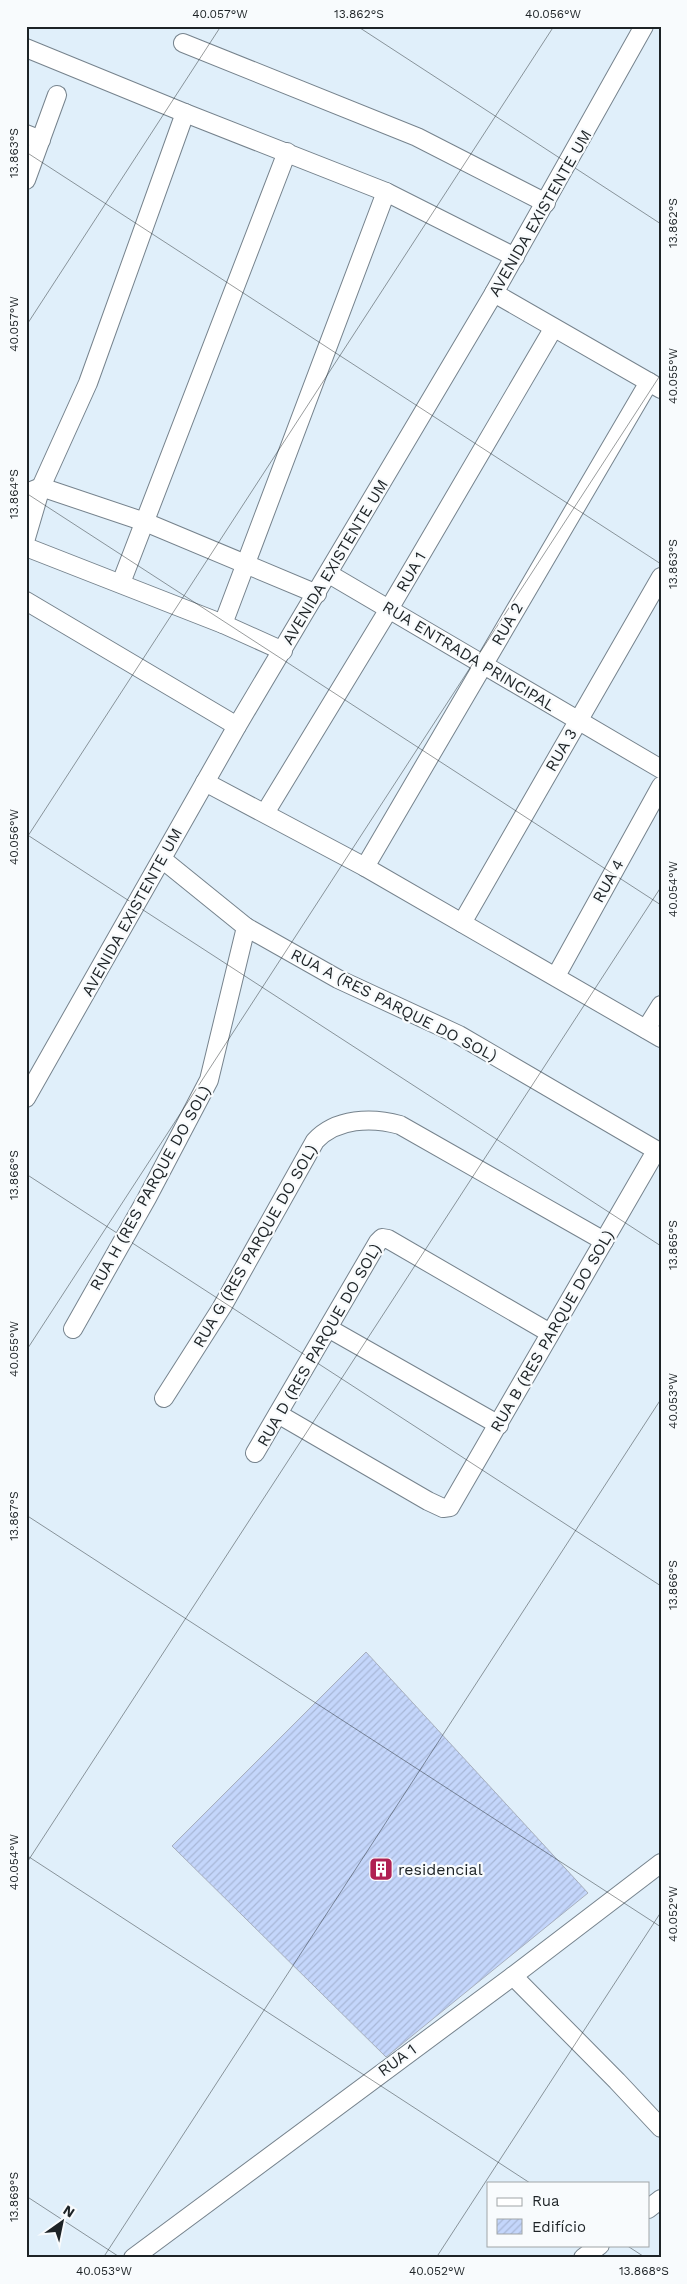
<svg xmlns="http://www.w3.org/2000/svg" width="687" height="2284" font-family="'Work Sans',sans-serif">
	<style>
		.building { fill: url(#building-hatch); stroke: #a7afbd }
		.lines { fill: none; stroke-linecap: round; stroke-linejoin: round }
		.street-casing { stroke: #76838d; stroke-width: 20 }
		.street { stroke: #fff; stroke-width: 18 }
		.ticks { fill: none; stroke: #1d2326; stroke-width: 1; stroke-opacity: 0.45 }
		.labels { text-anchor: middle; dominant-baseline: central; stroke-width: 4.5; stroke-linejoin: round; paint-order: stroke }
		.street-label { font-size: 16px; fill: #1d2326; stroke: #f8fbfd }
		.poi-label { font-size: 16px; fill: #1d2326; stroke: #f8fbfd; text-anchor: start }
		.neatline { fill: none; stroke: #1d2326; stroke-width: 2 }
		.ticks-label { font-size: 12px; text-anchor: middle; fill: #1d2326 }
	</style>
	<defs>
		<pattern id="building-hatch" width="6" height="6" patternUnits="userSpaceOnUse" patternTransform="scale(1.25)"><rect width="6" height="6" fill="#c4d6fb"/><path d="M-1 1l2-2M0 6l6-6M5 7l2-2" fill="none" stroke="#a8b7d7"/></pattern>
	</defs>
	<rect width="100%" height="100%" fill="#e0effa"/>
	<!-- building -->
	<path class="building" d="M 366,1652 L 588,1893 L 386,2057 L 172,1846 Z"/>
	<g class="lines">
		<!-- street casing -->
		<g class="street-casing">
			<g id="street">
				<path d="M 183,43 L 417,137 L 546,203"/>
				<path d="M 26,48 L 185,113 L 386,192 L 515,257"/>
				<path d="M 26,134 L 41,140"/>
				<path d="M 26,180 L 57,95"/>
				<path d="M 494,293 L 661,389"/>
				<path d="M 26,493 L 41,487 L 145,522 L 317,594"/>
				<path d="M 26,538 L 41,487 L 88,383 L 185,113"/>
				<path d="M 26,547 L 223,624 L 283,651"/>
				<path d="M 329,574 L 661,769"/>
				<path d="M 121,583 L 287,152"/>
				<path d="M 26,601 L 237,726"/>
				<path d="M 223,624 L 386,192"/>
				<path d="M 205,782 L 365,867 L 661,1038"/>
				<path d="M 265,813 L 389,609 L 553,329"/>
				<path d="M 162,859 L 246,927 L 338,979 L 459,1035 L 661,1153"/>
				<path d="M 365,867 L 649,382"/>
				<path d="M 462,923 L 661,577"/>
				<path d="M 556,976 L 661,786"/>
				<path d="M 646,1029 L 661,1005"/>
				<path d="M 26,1098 L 237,726 L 494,293 L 644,26"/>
				<path d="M 328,1328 L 499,1425"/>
				<path d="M 73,1329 L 147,1198 L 209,1080 L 246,927"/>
				<path d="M 164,1398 L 222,1307 L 315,1141 C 336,1118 372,1117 400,1125 L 604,1241"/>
				<path d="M 278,1414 L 428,1501 L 443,1508 L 450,1507 L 656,1151"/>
				<path d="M 255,1453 L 378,1242 L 382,1238 L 388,1239 L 550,1333"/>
				<path d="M 513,1976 L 617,2081 L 661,2128"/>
				<path d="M 648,2209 L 661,2199"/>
				<path d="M 133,2258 L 513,1976 L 661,1863"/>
				<path d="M 583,2258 L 600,2245"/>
			</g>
		</g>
		<!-- street -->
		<use href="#street" class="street"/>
	</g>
	<!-- ticks -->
	<path class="ticks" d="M 357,26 L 661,224M 26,152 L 661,564M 26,326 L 221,26M 26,493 L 661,905M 26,834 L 661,1246M 26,839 L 554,26M 26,1174 L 661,1586M 26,1351 L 661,374M 26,1515 L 661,1927M 26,1855 L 530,2183M 26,1864 L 661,887M 26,2196 L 121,2258M 626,2245 L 646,2258M 103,2258 L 661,1399M 436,2258 L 661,1912"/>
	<!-- icons -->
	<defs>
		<g id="building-square" transform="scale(1.25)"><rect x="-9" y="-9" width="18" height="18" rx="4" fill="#b02052" stroke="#f8fbfd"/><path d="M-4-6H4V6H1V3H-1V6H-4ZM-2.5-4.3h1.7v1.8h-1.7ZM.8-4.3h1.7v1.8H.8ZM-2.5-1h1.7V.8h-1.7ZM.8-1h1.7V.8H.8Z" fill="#fff"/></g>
	</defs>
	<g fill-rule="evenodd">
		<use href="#building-square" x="381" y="1869"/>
	</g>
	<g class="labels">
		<!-- street labels -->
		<g class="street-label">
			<text transform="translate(540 213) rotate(-60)">AVENIDA EXISTENTE UM</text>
			<text transform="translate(335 562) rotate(-59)">AVENIDA EXISTENTE UM</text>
			<text transform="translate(411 572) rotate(-60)">RUA 1</text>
			<text transform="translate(507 624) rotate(-60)">RUA 2</text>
			<text transform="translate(469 656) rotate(31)">RUA ENTRADA PRINCIPAL</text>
			<text transform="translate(561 750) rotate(-60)">RUA 3</text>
			<text transform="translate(608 881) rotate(-61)">RUA 4</text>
			<text transform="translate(132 912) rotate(-61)">AVENIDA EXISTENTE UM</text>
			<text transform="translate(394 1005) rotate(27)">RUA A (RES PARQUE DO SOL)</text>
			<text transform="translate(150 1188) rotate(-61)">RUA H (RES PARQUE DO SOL)</text>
			<text transform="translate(255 1246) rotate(-60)">RUA G (RES PARQUE DO SOL)</text>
			<text transform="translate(552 1331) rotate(-60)">RUA B (RES PARQUE DO SOL)</text>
			<text transform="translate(319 1345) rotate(-60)">RUA D (RES PARQUE DO SOL)</text>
			<text transform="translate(397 2060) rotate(-36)">RUA 1</text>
		</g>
		<!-- poi labels -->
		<g class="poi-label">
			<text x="398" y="1869">residencial</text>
		</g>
	</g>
	<!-- border -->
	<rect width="687" height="2284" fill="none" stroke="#f8fbfd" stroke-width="55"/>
	<!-- legend -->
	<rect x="487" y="2182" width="162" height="65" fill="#f8fbfd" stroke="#a0a5a7"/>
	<rect x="497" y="2198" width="25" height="8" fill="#ffffff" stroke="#a0a5a7"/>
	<text x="532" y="2206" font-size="15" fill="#1d2326">Rua</text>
	<rect x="497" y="2219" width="25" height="15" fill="url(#building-hatch)" stroke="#a0a5a7"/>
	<text x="532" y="2232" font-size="15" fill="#1d2326">Edifício</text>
	<!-- north arrow -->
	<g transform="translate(62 2222) rotate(33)" stroke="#f8fbfd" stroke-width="4" paint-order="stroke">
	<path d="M0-4L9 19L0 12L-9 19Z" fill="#1d2326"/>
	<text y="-8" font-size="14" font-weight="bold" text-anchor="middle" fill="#1d2326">N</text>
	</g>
	<rect x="28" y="28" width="632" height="2228" class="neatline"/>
	<g class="ticks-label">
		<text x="220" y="18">40.057°W</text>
		<text x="359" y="18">13.862°S</text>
		<text x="553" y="18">40.056°W</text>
		<text transform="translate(14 153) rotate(-90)" y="4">13.863°S</text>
		<text transform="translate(673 223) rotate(-90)" y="4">13.862°S</text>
		<text transform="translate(14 324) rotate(-90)" y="4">40.057°W</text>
		<text transform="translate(673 376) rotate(-90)" y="4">40.055°W</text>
		<text transform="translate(14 494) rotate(-90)" y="4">13.864°S</text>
		<text transform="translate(673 564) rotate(-90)" y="4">13.863°S</text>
		<text transform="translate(14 837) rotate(-90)" y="4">40.056°W</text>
		<text transform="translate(673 889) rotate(-90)" y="4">40.054°W</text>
		<text transform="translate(14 1175) rotate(-90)" y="4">13.866°S</text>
		<text transform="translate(673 1245) rotate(-90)" y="4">13.865°S</text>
		<text transform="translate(14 1349) rotate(-90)" y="4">40.055°W</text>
		<text transform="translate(673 1401) rotate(-90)" y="4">40.053°W</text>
		<text transform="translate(14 1516) rotate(-90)" y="4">13.867°S</text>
		<text transform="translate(673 1585) rotate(-90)" y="4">13.866°S</text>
		<text transform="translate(14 1862) rotate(-90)" y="4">40.054°W</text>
		<text transform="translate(673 1914) rotate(-90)" y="4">40.052°W</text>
		<text transform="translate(14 2197) rotate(-90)" y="4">13.869°S</text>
		<text x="104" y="2275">40.053°W</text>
		<text x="437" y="2275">40.052°W</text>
		<text x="644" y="2275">13.868°S</text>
	</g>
</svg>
